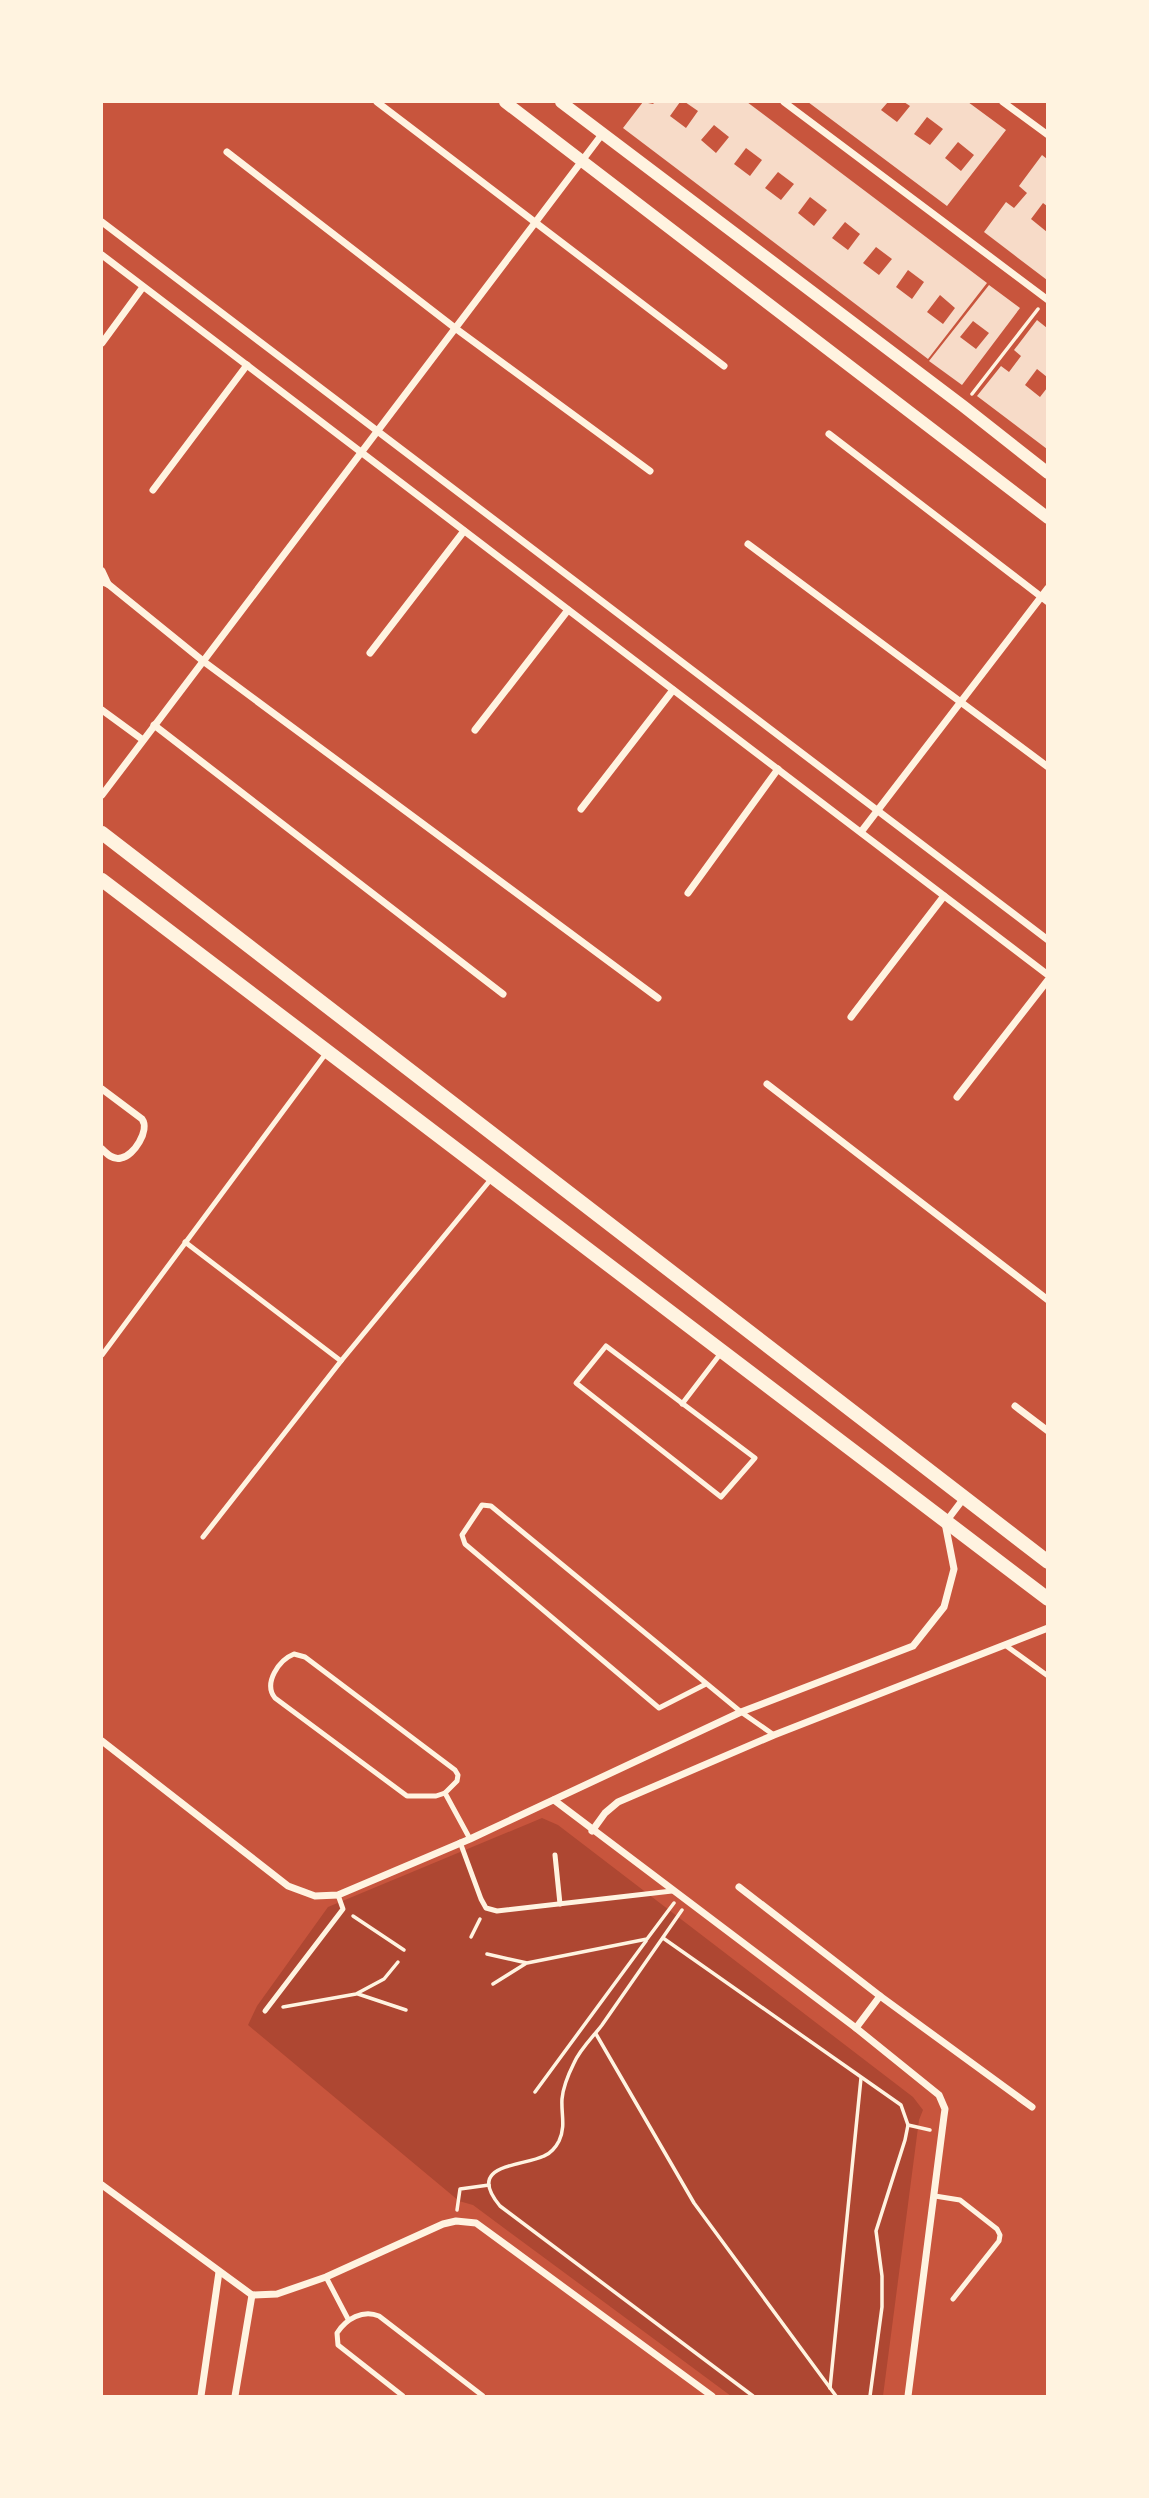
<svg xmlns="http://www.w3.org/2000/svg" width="1149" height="2498" font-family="'Alegreya Sans',sans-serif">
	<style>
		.green { fill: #ae4732 }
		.building { fill: #f7dbc8; fill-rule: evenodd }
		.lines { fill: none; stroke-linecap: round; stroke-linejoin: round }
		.path { stroke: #fff3e0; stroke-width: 3.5 }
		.service { stroke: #fff3e0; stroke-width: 5 }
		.minor { stroke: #fff3e0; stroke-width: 7 }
		.tertiary { stroke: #fff3e0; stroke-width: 12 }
		.secondary { stroke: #fff3e0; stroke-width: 14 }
	</style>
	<rect width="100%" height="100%" fill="#c8553d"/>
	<!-- green -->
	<path class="green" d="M 542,1818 L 558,1825 L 913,2097 L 923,2110 L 919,2120 L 883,2396 L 731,2396 L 473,2205 L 459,2201 L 248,2025 L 257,2006 L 328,1907 Z"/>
	<!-- building -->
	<g class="building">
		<path d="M 643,102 L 653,104 L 655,102 L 680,102 L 670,116 L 686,128 L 698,111 L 685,102 L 747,102 L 987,283 L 928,359 L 623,128 ZM 714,125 L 729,137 L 716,153 L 701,140 ZM 746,148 L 762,160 L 750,176 L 734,164 ZM 778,172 L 794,184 L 781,200 L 765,188 ZM 810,197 L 827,210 L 814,226 L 798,213 ZM 845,222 L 860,234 L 848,250 L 832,238 ZM 876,247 L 892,259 L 879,275 L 863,263 ZM 908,270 L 924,282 L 912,299 L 896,287 ZM 940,295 L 955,308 L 943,324 L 927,312 Z"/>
		<path d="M 808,102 L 888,102 L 881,110 L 897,122 L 910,106 L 904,102 L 968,102 L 1006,130 L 947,206 ZM 927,117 L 943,129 L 930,145 L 914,134 ZM 958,142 L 974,155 L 961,171 L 945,158 Z"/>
		<path d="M 1042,155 L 1047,159 L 1047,206 L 1043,203 L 1031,219 L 1047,232 L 1047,280 L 984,232 L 1006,202 L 1014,208 L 1027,193 L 1019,186 Z"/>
		<path d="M 989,285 L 1020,308 L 962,385 L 929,361 ZM 973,321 L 989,333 L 976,349 L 960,337 Z"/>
		<path d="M 1037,320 L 1047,328 L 1047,377 L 1037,369 L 1025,385 L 1040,397 L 1047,388 L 1047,449 L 977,396 L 1001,366 L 1009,372 L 1021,356 L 1014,350 Z"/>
	</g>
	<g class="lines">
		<!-- path -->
		<g class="path">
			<path d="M 972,394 L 1038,309"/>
			<path d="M 682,1910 C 656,1948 629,1986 602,2025 C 593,2037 580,2049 574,2063 C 568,2075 563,2087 562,2099 C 561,2114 566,2126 559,2141 C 556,2147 550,2154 544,2156 C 520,2167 465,2164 500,2206 L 753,2396"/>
			<path d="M 353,1916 L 404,1950"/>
			<path d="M 471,1937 L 480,1919"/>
			<path d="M 663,1938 L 901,2105 L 908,2125 L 905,2140 L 876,2231 L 882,2276 L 882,2307 L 870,2396"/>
			<path d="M 487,1954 L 527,1963 L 647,1939 L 674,1903"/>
			<path d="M 493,1984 L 525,1964"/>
			<path d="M 358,1994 L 406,2010"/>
			<path d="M 283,2007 L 356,1994 L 384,1979 L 398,1962"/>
			<path d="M 596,2034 L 694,2203 L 836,2396"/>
			<path d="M 535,2092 L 646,1941"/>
			<path d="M 908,2125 L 930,2130"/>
			<path d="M 457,2210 L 460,2189 L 489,2185"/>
			<path d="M 830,2388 L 861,2078"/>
		</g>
		<!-- service -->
		<g class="service">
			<path d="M 185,1242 L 341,1361 L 492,1178"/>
			<path d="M 606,1346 L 755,1458 L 721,1497 L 576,1383 Z"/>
			<path d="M 102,1355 L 327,1052"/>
			<path d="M 682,1404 L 721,1353"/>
			<path d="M 203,1537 L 341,1361"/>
			<path d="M 1005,1645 L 1048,1676"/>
			<path d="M 294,1654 L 305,1657 L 455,1770 L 458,1775 L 457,1781 L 445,1793 L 436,1796 L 407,1796 L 275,1698 C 263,1683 279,1660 294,1654 Z"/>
			<path d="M 706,1684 L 659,1708 L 465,1544 L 462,1535 L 482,1505 L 491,1506 L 741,1712 L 774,1735"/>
			<path d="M 445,1793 L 470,1839"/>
			<path d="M 460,1842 L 481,1899 L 486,1908 L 497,1911 L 672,1891"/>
			<path d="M 555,1855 L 560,1904"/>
			<path d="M 265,2011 L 343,1909 L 338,1895"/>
			<path d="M 935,2196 L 960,2200 L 997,2229 L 1000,2235 L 999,2241 L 953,2299"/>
			<path d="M 326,2277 L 348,2319"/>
			<path d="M 403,2396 L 338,2345 L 337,2333 C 346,2319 363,2309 379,2316 L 483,2396"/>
		</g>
		<!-- minor -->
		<g class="minor">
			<path d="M 377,102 L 724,366"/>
			<path d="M 784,102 L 1048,300"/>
			<path d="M 1003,102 L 1048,135"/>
			<path d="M 227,152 L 455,328 L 650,471"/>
			<path d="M 102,222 L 1048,940"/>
			<path d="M 102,255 L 1048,975"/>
			<path d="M 102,343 L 143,287"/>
			<path d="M 829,434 L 1048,602"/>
			<path d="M 153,490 L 247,365"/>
			<path d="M 748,544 L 1048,767"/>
			<path d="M 102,571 L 108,584"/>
			<path d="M 102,582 L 108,584 L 203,661 L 658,998"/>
			<path d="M 370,653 L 464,531"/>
			<path d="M 102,710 L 143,740"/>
			<path d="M 154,725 L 503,994"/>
			<path d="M 475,730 L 568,610"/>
			<path d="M 102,795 L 603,133"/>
			<path d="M 581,809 L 673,690"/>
			<path d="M 861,832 L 1048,588"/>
			<path d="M 688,893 L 778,769"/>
			<path d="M 851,1017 L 944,896"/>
			<path d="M 767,1084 L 1048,1300"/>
			<path d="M 102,1089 L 142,1119 C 150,1130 134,1156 121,1158 C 113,1160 107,1154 102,1149"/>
			<path d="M 957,1097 L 1048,980"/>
			<path d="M 1015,1406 L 1048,1431"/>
			<path d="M 102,1741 L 288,1886 L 315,1896 L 338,1895 L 470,1839 L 741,1712 L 913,1646 L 944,1607 L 954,1569 L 945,1523 L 964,1498"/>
			<path d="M 554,1800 L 856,2028 L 939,2095 L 945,2109 L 944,2116 L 908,2396"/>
			<path d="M 592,1831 L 605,1813 L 618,1802 L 774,1735 L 1048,1628"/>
			<path d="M 739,1887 L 880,1996 L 1032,2107"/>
			<path d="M 856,2028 L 880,1996"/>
			<path d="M 102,2185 L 252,2295 L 277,2294 L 326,2277 L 443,2224 L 456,2221 L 476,2223 L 712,2396"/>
			<path d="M 201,2396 L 219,2272"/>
			<path d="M 235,2396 L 252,2295"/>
		</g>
		<!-- tertiary -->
		<g class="tertiary">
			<path d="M 505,102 L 1048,518"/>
			<path d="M 561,102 L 963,406 L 1048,473"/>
		</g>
		<!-- secondary -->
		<g class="secondary">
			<path d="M 102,833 L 1048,1562"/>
			<path d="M 102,880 L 1048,1599"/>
		</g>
	</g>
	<!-- border -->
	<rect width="1149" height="2498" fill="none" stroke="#fff3e0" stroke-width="206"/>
</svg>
